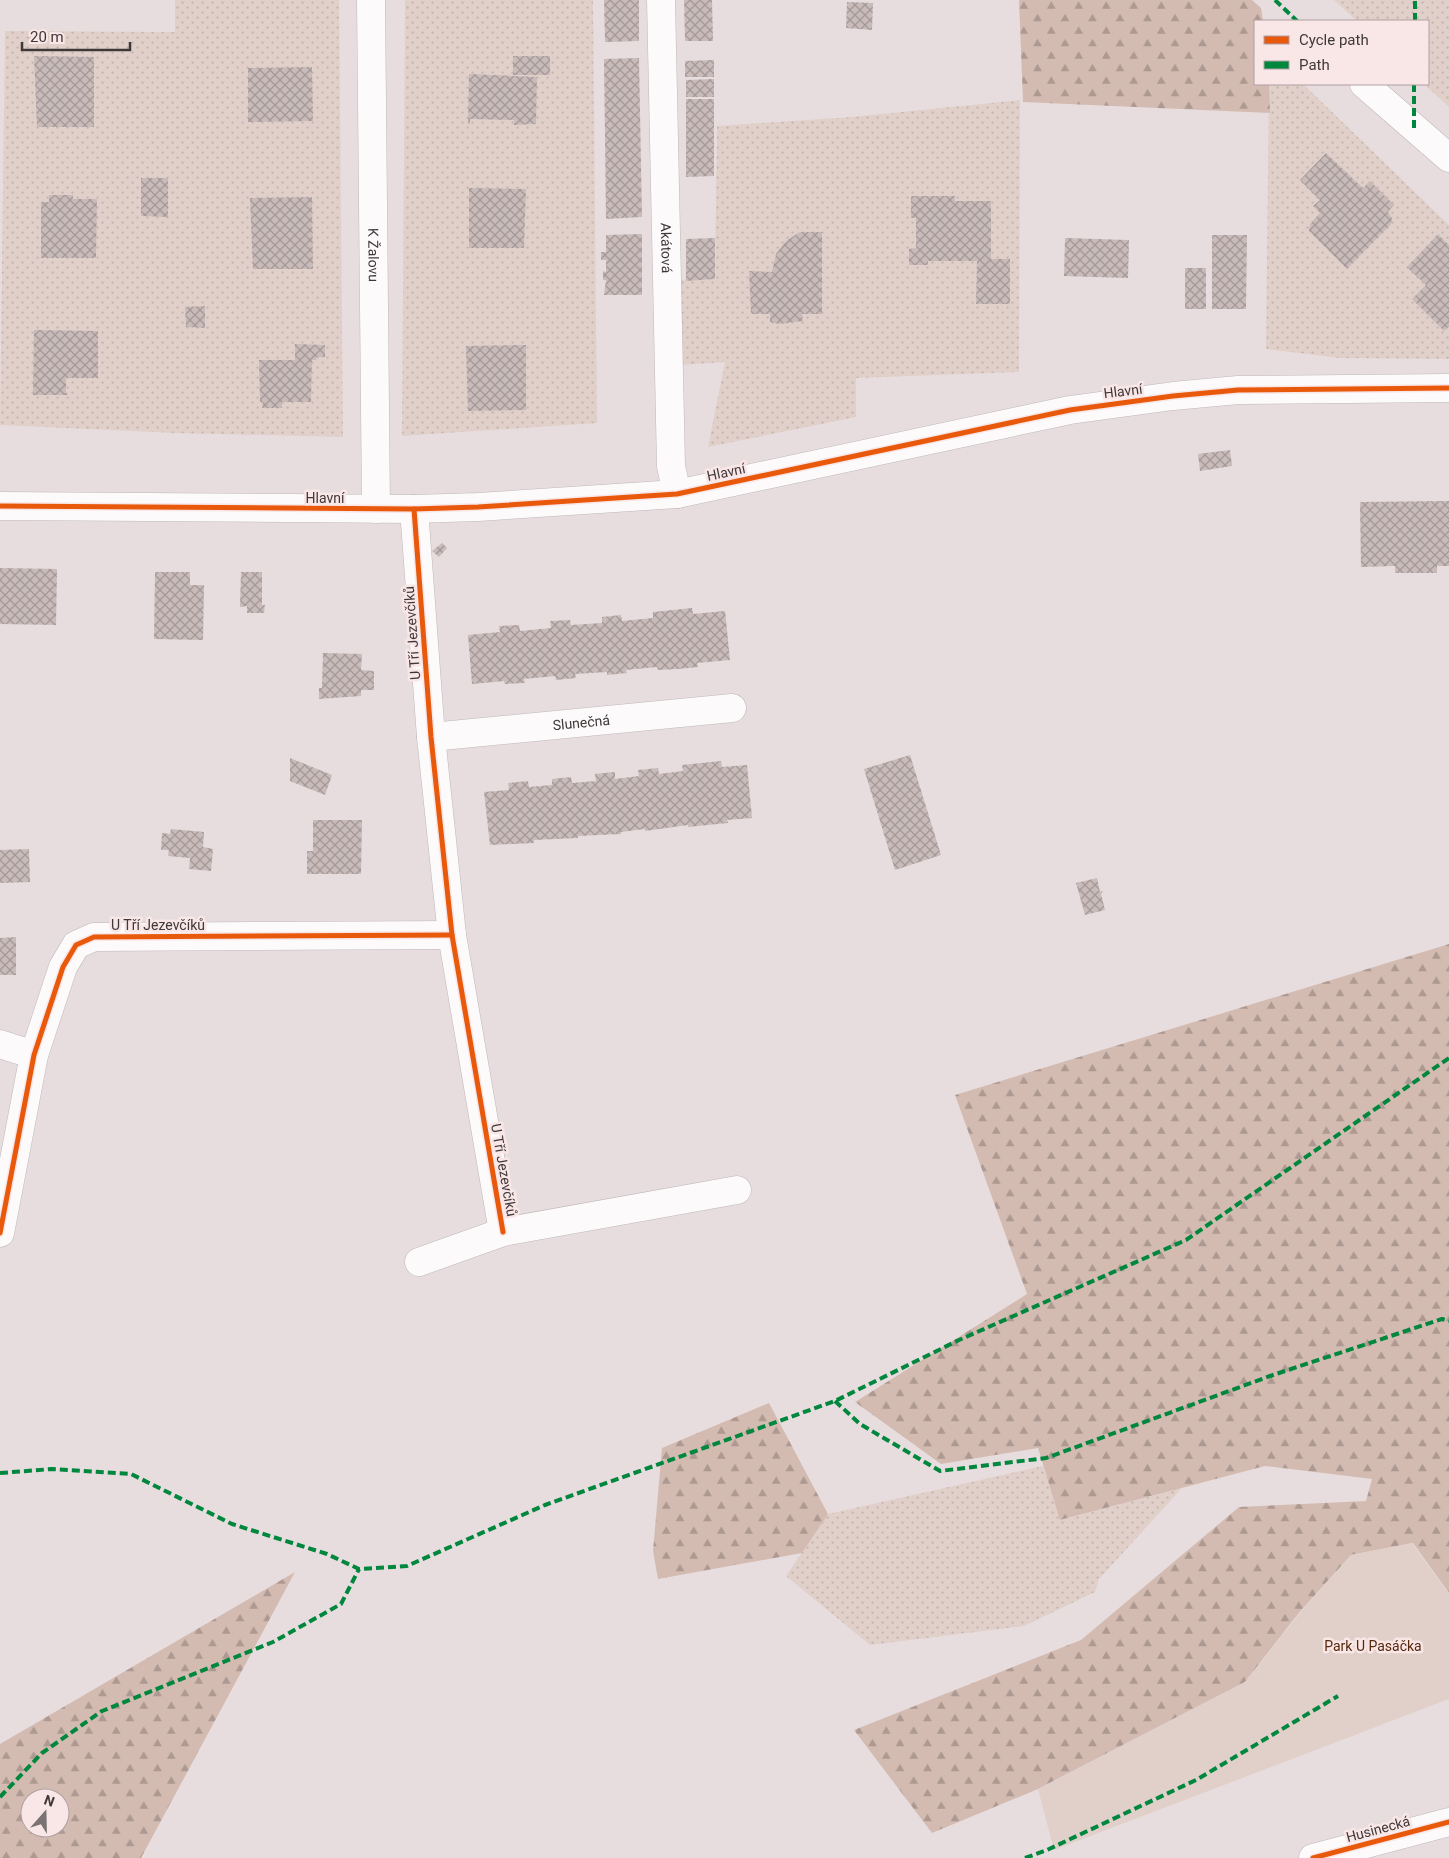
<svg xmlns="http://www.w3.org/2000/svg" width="1449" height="1858" font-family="Roboto,sans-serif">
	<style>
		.grass { fill: url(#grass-dots) }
		.forest { fill: url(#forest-firs); fill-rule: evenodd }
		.park { fill: #e1d0ca }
		.building { fill: url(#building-cross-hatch) }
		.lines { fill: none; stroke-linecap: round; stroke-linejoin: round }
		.minor-casing { stroke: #bfb8b8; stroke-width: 29 }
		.minor { stroke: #fcfafa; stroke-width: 28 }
		.quiet { stroke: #00873e; stroke-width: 4; stroke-dasharray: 8 4; stroke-linecap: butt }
		.cycleway-casing { stroke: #f9e6e7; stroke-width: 8 }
		.cycleway { stroke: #e8590c; stroke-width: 5 }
		.labels { text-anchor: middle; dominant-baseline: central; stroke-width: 5; stroke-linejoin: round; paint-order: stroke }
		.street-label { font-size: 14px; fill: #3f3839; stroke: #f9e6e7 }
		.park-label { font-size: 14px; fill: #56290b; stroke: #f9e6e7 }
	</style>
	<defs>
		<pattern id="grass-dots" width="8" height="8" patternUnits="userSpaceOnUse" patternTransform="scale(1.25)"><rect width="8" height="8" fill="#e1d0ca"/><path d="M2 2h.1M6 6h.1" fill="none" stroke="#c2b3ae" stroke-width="1.8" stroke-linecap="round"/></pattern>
		<pattern id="forest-firs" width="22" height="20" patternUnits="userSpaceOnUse" patternTransform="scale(1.25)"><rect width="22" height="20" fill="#d3bbb1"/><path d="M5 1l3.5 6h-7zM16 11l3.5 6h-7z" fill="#ad9991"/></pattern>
		<pattern id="building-cross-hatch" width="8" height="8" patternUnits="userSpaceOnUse" patternTransform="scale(1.25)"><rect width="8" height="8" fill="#c8bbba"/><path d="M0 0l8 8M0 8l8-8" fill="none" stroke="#a49998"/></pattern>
	</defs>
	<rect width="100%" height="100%" fill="#e8ddde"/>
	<!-- grass -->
	<g class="grass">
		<path d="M 175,0 L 339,0 L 343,437 L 176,433 L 0,425 L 5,31 L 175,32 Z"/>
		<path d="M 405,0 L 593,0 L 597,423 L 402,436 Z"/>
		<path d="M 1334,0 L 1449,0 L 1449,107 L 1424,84 L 1428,84 L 1428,21 L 1357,21 Z"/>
		<path d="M 1269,84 L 1303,84 L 1449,225 L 1449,359 L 1340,358 L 1266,349 Z"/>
		<path d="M 1020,100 L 1019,372 L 856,378 L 856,417 L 708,447 L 725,362 L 682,365 L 681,280 L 715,279 L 717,126 L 852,117 Z"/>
		<path d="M 1043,1466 L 1061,1520 L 1182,1488 L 1099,1579 L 1095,1592 L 1024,1626 L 870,1645 L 786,1576 L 828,1514 Z"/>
	</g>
	<!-- forest -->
	<g class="forest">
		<path d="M 1019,0 L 1252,0 L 1261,8 L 1263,21 L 1255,21 L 1255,84 L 1269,84 L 1270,113 L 1023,102 Z"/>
		<path d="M 1449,944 L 1449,1593 L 1413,1543 L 1351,1555 L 1298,1614 L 1245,1682 L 1038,1789 L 932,1833 L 854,1730 L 1081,1640 L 1239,1507 L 1366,1501 L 1372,1479 L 1265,1466 L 1060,1520 L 1038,1448 L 941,1464 L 855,1402 L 1027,1294 L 955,1095 Z"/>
		<path d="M 769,1403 L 828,1514 L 802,1553 L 658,1579 L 653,1551 L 662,1448 Z"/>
		<path d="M 295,1572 L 141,1858 L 0,1858 L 0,1744 ZM 30,1798 L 60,1798 L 60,1828 L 30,1828 Z"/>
	</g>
	<!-- park -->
	<path class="park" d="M 1412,1543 L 1449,1594 L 1449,1699 L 1054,1850 L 1038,1789 L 1245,1682 L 1299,1614 L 1351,1555 Z"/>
	<!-- building -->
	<g class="building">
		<path d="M 604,0 L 639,0 L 639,41 L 605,42 Z"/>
		<path d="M 684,0 L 712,0 L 713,41 L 685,41 Z"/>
		<path d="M 847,2 L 873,3 L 872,30 L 846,28 Z"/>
		<path d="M 34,56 L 94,57 L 94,127 L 37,127 Z"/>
		<rect x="513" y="56" width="37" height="19"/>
		<path d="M 639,58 L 642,217 L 606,219 L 604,59 Z"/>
		<path d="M 714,60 L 714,77 L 685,77 L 685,61 Z"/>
		<path d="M 312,67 L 313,121 L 248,122 L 248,68 Z"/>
		<path d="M 469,74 L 537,77 L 536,124 L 514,125 L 514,120 L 470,119 L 470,124 L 468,124 Z"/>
		<path d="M 714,79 L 714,97 L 686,97 L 686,80 Z"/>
		<path d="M 686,99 L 714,99 L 714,176 L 686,177 Z"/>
		<path d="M 1326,153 L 1363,188 L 1370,181 L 1394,205 L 1388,212 L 1392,218 L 1391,224 L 1347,269 L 1309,231 L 1310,224 L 1320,213 L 1313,206 L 1320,200 L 1300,180 Z"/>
		<path d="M 141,178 L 168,178 L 168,217 L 141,216 Z"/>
		<path d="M 469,188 L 526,189 L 524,248 L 469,248 Z"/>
		<path d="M 49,195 L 73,195 L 73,199 L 97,199 L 96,258 L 41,258 L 41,202 L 49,202 Z"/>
		<path d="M 911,196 L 955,196 L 955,201 L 991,201 L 991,259 L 1010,259 L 1010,304 L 976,304 L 977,261 L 928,261 L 928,265 L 909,265 L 909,249 L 916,248 L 916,218 L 911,218 Z"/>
		<path d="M 312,197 L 313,269 L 253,269 L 250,198 Z"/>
		<path d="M 800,232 L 822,232 L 822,314 L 802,314 L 803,321 L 779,324 L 770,322 L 770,314 L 751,314 L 749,271 L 772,272 L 776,254 L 786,241 Z"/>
		<path d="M 642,234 L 642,295 L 604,295 L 606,280 L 603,280 L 603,271 L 606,272 L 606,260 L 601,260 L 601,252 L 606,252 L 606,235 Z"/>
		<path d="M 1438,234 L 1449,245 L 1449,326 L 1444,331 L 1412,299 L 1426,285 L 1407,267 Z"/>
		<path d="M 1212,235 L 1247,235 L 1246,309 L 1212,309 Z"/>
		<path d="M 715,238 L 715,279 L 686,281 L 686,239 Z"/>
		<path d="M 1065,238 L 1129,240 L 1128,278 L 1064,276 Z"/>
		<rect x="1185" y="268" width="21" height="41"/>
		<path d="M 205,306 L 205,328 L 186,327 L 185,307 Z"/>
		<path d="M 34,330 L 98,331 L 98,378 L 66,378 L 66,392 L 68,395 L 33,395 Z"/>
		<path d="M 295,344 L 325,345 L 325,357 L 316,357 L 316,360 L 312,360 L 311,402 L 282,402 L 282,408 L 262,408 L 263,402 L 260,402 L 259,360 L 295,360 Z"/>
		<path d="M 526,345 L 526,410 L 468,411 L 466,346 Z"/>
		<path d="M 1230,450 L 1232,466 L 1200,471 L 1198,454 Z"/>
		<path d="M 1449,501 L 1449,566 L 1437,566 L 1437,573 L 1395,573 L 1395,566 L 1361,567 L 1360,502 Z"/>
		<path d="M 442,543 L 447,548 L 439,557 L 432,551 Z"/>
		<path d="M 0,568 L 57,569 L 56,625 L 0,624 Z"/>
		<path d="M 155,572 L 190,572 L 190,585 L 204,585 L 203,640 L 154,639 Z"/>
		<path d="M 241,572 L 262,572 L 262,605 L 265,605 L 264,613 L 247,613 L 247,606 L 240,607 Z"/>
		<path d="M 692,608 L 693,614 L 725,611 L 730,660 L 697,663 L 698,667 L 678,669 L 658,670 L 657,667 L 626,670 L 627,673 L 607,675 L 607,672 L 575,674 L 576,678 L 556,680 L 555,676 L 524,679 L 525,683 L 505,684 L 504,681 L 472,684 L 468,635 L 500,632 L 499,626 L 519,625 L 520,631 L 551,628 L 550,621 L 570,620 L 571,625 L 602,623 L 602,617 L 621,615 L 622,621 L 653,618 L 653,612 Z"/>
		<path d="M 323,653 L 362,654 L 361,670 L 374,671 L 374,690 L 361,690 L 361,696 L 319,699 L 319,688 L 322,688 Z"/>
		<path d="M 910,755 L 941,855 L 895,870 L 864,769 Z"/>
		<path d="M 290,758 L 332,775 L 325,795 L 290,781 Z"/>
		<path d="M 721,761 L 722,767 L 747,765 L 752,818 L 727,820 L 728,823 L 688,827 L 688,825 L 645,831 L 645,829 L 621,832 L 621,834 L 578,836 L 578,838 L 534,840 L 534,843 L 490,845 L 484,792 L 509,790 L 508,783 L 528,781 L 529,787 L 552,785 L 552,779 L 571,777 L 572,783 L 596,781 L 595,774 L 615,772 L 615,779 L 639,776 L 638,770 L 658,768 L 659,774 L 683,771 L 682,765 Z"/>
		<path d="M 313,820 L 362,820 L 361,874 L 307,874 L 307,851 L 313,851 Z"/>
		<path d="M 171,829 L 204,832 L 203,847 L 213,849 L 211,871 L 189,869 L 190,858 L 168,856 L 169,850 L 161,850 L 162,833 L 170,834 Z"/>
		<path d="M 29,849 L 30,882 L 0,883 L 0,850 Z"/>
		<path d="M 1097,878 L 1100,892 L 1103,891 L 1101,894 L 1105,910 L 1085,915 L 1076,883 Z"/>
		<path d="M 16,937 L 16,975 L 0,975 L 0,938 Z"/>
	</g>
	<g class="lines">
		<!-- minor casing -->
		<g class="minor-casing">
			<g id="minor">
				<path id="s1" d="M 371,0 L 376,509"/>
				<path id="s2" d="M 661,0 L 671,466 L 677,494"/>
				<path d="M 1364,84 L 1449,158"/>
				<path d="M 0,506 L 414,509 L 478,507 L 677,494 L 1070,410 L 1173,396 L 1238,390 L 1449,388"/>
				<path d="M 414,509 L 431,737 L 452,935 L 503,1232"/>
				<path id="s3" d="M 431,737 L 732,708"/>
				<path d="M 0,1044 L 34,1055"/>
				<path d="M 0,1233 L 34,1055 L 63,967 L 76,945 L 94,937 L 452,935"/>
				<path d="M 419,1262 L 503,1232 L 737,1190"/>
				<path d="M 1313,1858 L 1449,1822"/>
			</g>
		</g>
		<!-- minor -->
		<use href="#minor" class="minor"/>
		<!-- quiet -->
		<g class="quiet">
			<path d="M 1275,0 L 1297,21"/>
			<path d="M 1415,21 L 1415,0"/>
			<path d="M 1414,128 L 1414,84"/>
			<path d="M 835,1401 L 860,1424 L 940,1471 L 1046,1458 L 1270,1376 L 1442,1319 L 1449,1321"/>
			<path d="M 0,1473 L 52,1469 L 131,1474 L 232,1524 L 327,1554 L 359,1569 L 407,1566 L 545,1505 L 835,1401 L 959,1340 L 1186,1240 L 1449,1058"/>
			<path d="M 0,1797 L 42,1753 L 102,1711 L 273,1642 L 341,1604 L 359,1569"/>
			<path d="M 1025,1858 L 1047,1850 L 1196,1780 L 1338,1696"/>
		</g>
		<!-- cycleway casing -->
		<g class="cycleway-casing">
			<g id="cycleway">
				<path d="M 0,506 L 414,509 L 478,507 L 677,494 L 1070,410 L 1173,396 L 1238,390 L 1449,388"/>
				<path d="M 414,509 L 431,737 L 452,935 L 503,1232"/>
				<path d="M 0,1233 L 34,1055 L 63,967 L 76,945 L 94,937 L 452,935"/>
				<path d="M 1313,1858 L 1449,1822"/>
			</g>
		</g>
		<!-- cycleway -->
		<use href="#cycleway" class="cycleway"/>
	</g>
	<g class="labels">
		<!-- street labels -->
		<g class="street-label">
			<text stroke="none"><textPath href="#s2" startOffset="248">Akátová</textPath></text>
			<text stroke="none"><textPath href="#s1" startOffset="255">K Žalovu</textPath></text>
			<text transform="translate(1123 391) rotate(-7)">Hlavní</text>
			<text transform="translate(726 472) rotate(-12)">Hlavní</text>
			<text x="325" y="498">Hlavní</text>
			<text transform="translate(412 633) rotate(-94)">U Tří Jezevčíků</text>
			<text stroke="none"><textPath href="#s3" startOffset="151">Slunečná</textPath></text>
			<text x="158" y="925">U Tří Jezevčíků</text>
			<text transform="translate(504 1170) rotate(80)">U Tří Jezevčíků</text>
			<text transform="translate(1378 1829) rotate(-15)">Husinecká</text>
		</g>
		<!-- park labels -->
		<g class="park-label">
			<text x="1373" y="1646">Park U Pasáčka</text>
		</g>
	</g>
	<!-- legend -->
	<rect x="1254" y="20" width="175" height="65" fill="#f9e6e7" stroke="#afa0a1"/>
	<rect x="1264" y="36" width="25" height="8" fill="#e8590c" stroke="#afa0a1"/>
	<text x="1299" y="45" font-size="15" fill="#3f3839">Cycle path</text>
	<rect x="1264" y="61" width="25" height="8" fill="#00873e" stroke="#afa0a1"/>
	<text x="1299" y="70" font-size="15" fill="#3f3839">Path</text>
	<!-- north arrow -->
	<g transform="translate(45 1813) rotate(20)"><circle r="24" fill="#f9e6e7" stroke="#afa0a1"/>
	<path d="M0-4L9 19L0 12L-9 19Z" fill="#7a7273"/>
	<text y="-8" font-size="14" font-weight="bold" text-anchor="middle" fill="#3f3839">N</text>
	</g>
	<!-- scale -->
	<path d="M22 42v8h108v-8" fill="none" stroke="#3f3839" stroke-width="2.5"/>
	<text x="30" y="42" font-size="15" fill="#3f3839" stroke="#f9e6e7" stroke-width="4" paint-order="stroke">20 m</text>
</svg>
